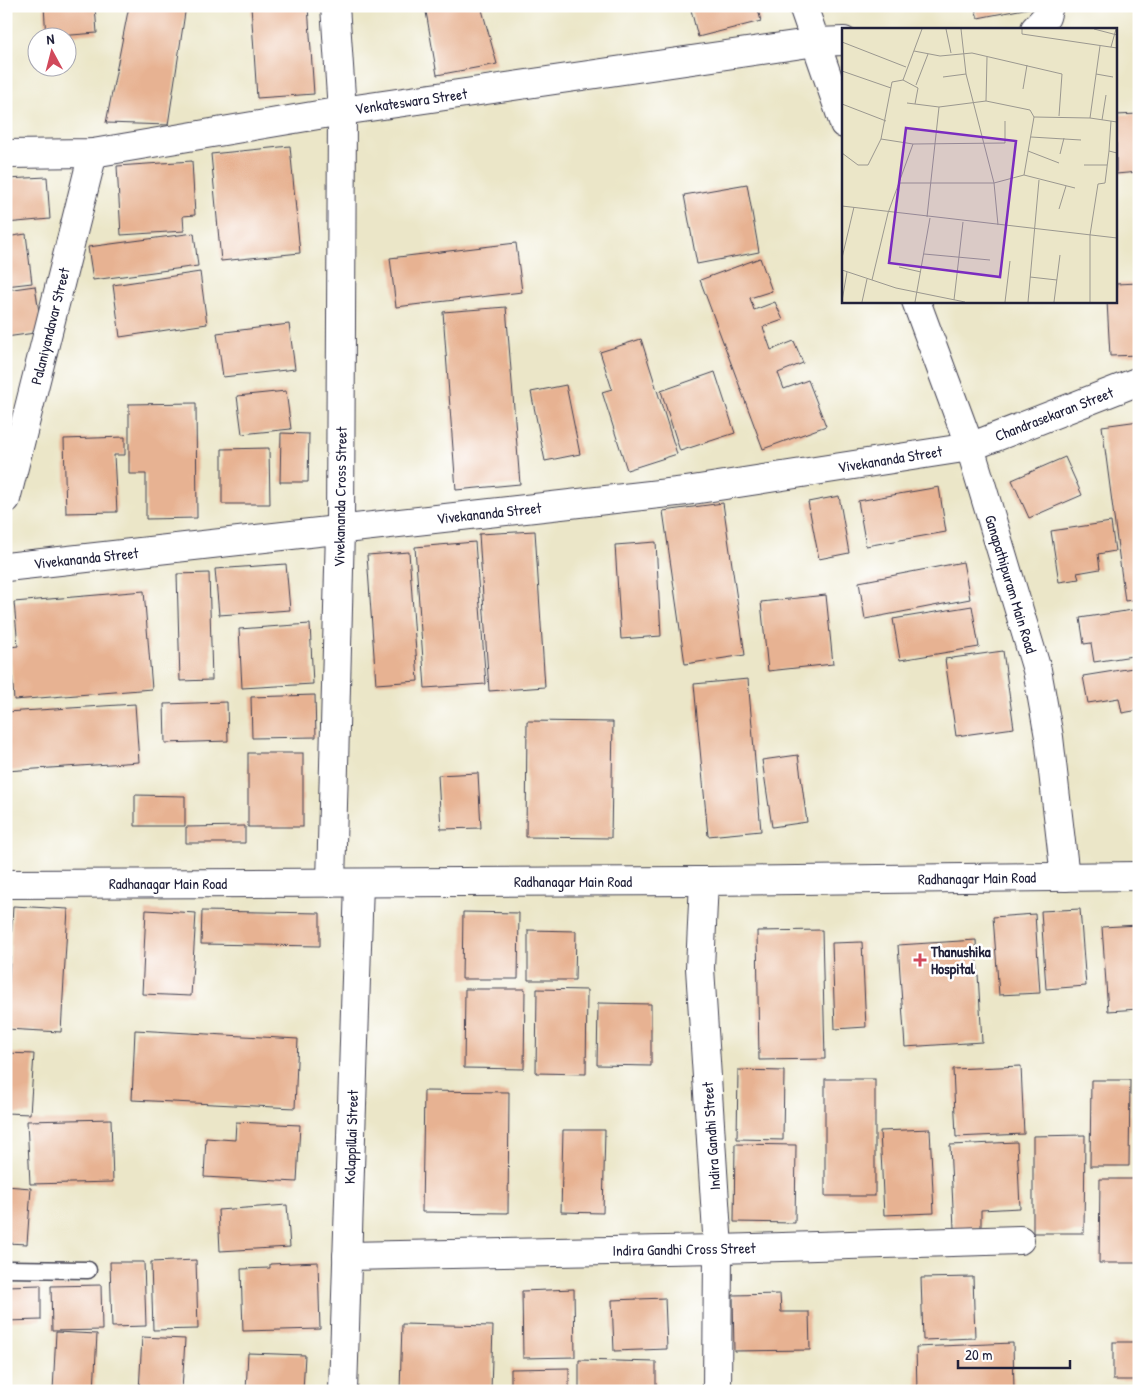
<svg xmlns="http://www.w3.org/2000/svg" width="1145" height="1397" font-family="'Patrick Hand',sans-serif">
	<style>
		.building { fill: #e7b292 }
		.lines { fill: none; stroke-linecap: round; stroke-linejoin: round }
		.lane-casing { stroke: #403f50; stroke-width: 19 }
		.street-casing { stroke: #403f50; stroke-width: 30 }
		.secondary-casing { stroke: #403f50; stroke-width: 30 }
		.lane { stroke: #fff; stroke-width: 16 }
		.street { stroke: #fff; stroke-width: 28 }
		.secondary { stroke: #fff; stroke-width: 28 }
		.poi-dot { fill: #d1495b; stroke: #fff; stroke-width: 2 }
		.labels { text-anchor: middle; dominant-baseline: central; stroke-width: 5; stroke-linejoin: round; paint-order: stroke }
		.street-label { font-size: 15px; fill: #22223b; stroke: #fff }
		.poi-label { font-size: 15px; font-weight: bold; fill: #22223b; stroke: #fff; text-anchor: start }
		.inset-road { fill: none; stroke: #9b9890; stroke-width: 1 }
		.view { fill: #7b2cbf; fill-opacity: 0.15; stroke: #7b2cbf; stroke-width: 2.5 }
		.inset-edge { fill: none; stroke: #22223b; stroke-width: 2.5 }
	</style>
	<rect width="100%" height="100%" fill="#fff"/>
	<filter id="ink" filterUnits="userSpaceOnUse"><feTurbulence type="fractalNoise" baseFrequency=".02" numOctaves="2"/><feDisplacementMap in="SourceGraphic" scale="10" xChannelSelector="R" yChannelSelector="G"/><feConvolveMatrix kernelMatrix="1 2 1 2 8 2 1 2 1" color-interpolation-filters="sRGB"/></filter>
	<filter id="wash" filterUnits="userSpaceOnUse"><feTurbulence type="fractalNoise" baseFrequency=".0096" numOctaves="4" result="noise"/><feDisplacementMap in="SourceGraphic" scale="20" xChannelSelector="R" yChannelSelector="G"/><feGaussianBlur stdDeviation="1.12" result="paint"/><feColorMatrix in="noise" values="0 0 0 0 0 0 0 0 0 0 0 0 0 0 0 0 0 1.4 0 .05"/><feComposite in="paint" operator="in"/></filter>
	<g filter="url(#wash)">
		<rect width="100%" height="100%" fill="#ebe6c8"/>
		<g id="blocks">
			<!-- building -->
			<g class="building">
				<path d="M 44,6 L 95,6 L 97,33 L 46,37 Z"/>
				<path d="M 129,6 L 186,6 L 168,125 L 106,123 Z"/>
				<path d="M 251,6 L 308,6 L 314,94 L 257,98 Z"/>
				<path d="M 425,6 L 481,6 L 497,64 L 437,75 Z"/>
				<path d="M 690,6 L 757,6 L 761,21 L 698,37 Z"/>
				<path d="M 974,6 L 1034,6 L 1034,7 L 978,18 Z"/>
				<path d="M 1139,114 L 1139,172 L 1116,174 L 1116,115 Z"/>
				<path d="M 290,146 L 300,253 L 221,261 L 211,154 Z"/>
				<path d="M 192,161 L 195,215 L 183,216 L 184,231 L 121,235 L 117,166 Z"/>
				<path d="M 47,177 L 50,219 L 6,223 L 6,179 Z"/>
				<path d="M 747,184 L 759,252 L 697,264 L 684,195 Z"/>
				<path d="M 194,233 L 198,266 L 93,280 L 88,247 Z"/>
				<path d="M 26,234 L 32,283 L 6,286 L 6,237 Z"/>
				<path d="M 516,243 L 522,292 L 396,307 L 390,258 Z"/>
				<path d="M 760,258 L 772,291 L 750,298 L 754,310 L 775,302 L 783,320 L 763,327 L 771,350 L 794,341 L 803,363 L 778,373 L 784,389 L 808,380 L 826,426 L 763,449 L 700,280 Z"/>
				<path d="M 200,272 L 207,324 L 120,337 L 113,285 Z"/>
				<path d="M 1139,283 L 1139,355 L 1110,356 L 1107,301 L 1116,301 L 1116,284 Z"/>
				<path d="M 35,286 L 42,332 L 6,337 L 6,290 Z"/>
				<path d="M 506,307 L 520,484 L 456,490 L 443,312 Z"/>
				<path d="M 289,324 L 295,369 L 223,377 L 217,333 Z"/>
				<path d="M 641,339 L 677,454 L 627,470 L 602,392 L 612,389 L 600,352 Z"/>
				<path d="M 715,372 L 735,433 L 680,451 L 661,391 Z"/>
				<path d="M 566,385 L 580,454 L 545,461 L 531,392 Z"/>
				<path d="M 286,391 L 291,429 L 242,434 L 237,396 Z"/>
				<path d="M 196,403 L 197,518 L 146,519 L 146,474 L 129,474 L 129,404 Z"/>
				<path d="M 1139,421 L 1139,599 L 1125,601 L 1102,426 Z"/>
				<path d="M 281,433 L 309,434 L 308,482 L 280,482 Z"/>
				<path d="M 125,437 L 125,455 L 114,455 L 117,512 L 66,513 L 64,439 Z"/>
				<path d="M 269,448 L 270,504 L 222,504 L 222,449 Z"/>
				<path d="M 1065,457 L 1082,495 L 1029,518 L 1012,480 Z"/>
				<path d="M 939,487 L 946,532 L 866,546 L 858,501 Z"/>
				<path d="M 839,496 L 849,553 L 819,559 L 808,502 Z"/>
				<path d="M 723,503 L 745,655 L 685,664 L 663,511 Z"/>
				<path d="M 1111,522 L 1115,551 L 1098,554 L 1100,569 L 1077,573 L 1079,579 L 1059,582 L 1051,531 Z"/>
				<path d="M 535,531 L 545,687 L 489,691 L 479,534 Z"/>
				<path d="M 475,542 L 486,684 L 425,688 L 415,547 Z"/>
				<path d="M 656,542 L 661,636 L 621,639 L 615,545 Z"/>
				<path d="M 409,552 L 418,681 L 376,684 L 367,555 Z"/>
				<path d="M 963,562 L 970,599 L 865,619 L 859,582 Z"/>
				<path d="M 286,564 L 290,610 L 219,615 L 215,569 Z"/>
				<path d="M 209,573 L 212,680 L 180,681 L 177,574 Z"/>
				<path d="M 144,591 L 152,689 L 14,700 L 10,647 L 18,646 L 14,602 Z"/>
				<path d="M 826,595 L 833,664 L 768,671 L 761,602 Z"/>
				<path d="M 972,606 L 979,647 L 900,660 L 893,619 Z"/>
				<path d="M 1139,609 L 1139,655 L 1094,662 L 1091,643 L 1084,644 L 1080,618 Z"/>
				<path d="M 310,624 L 313,684 L 242,688 L 239,629 Z"/>
				<path d="M 1003,651 L 1014,728 L 956,736 L 945,659 Z"/>
				<path d="M 1139,667 L 1139,710 L 1122,713 L 1119,698 L 1088,703 L 1083,676 Z"/>
				<path d="M 748,679 L 761,831 L 708,836 L 694,684 Z"/>
				<path d="M 315,695 L 316,737 L 252,738 L 251,697 Z"/>
				<path d="M 227,702 L 228,741 L 165,743 L 164,704 Z"/>
				<path d="M 135,704 L 139,762 L 6,771 L 6,712 Z"/>
				<path d="M 527,721 L 613,722 L 611,838 L 526,837 Z"/>
				<path d="M 1135,747 L 1139,747 L 1139,812 L 1137,812 Z"/>
				<rect x="248" y="753" width="55" height="74"/>
				<path d="M 798,755 L 807,822 L 772,827 L 762,760 Z"/>
				<path d="M 478,773 L 481,828 L 441,829 L 438,775 Z"/>
				<path d="M 135,795 L 185,796 L 185,826 L 135,826 Z"/>
				<path d="M 245,826 L 245,843 L 186,843 L 186,827 Z"/>
				<path d="M 13,906 L 68,909 L 61,1032 L 6,1029 Z"/>
				<path d="M 1080,909 L 1086,986 L 1046,989 L 1041,911 Z"/>
				<path d="M 146,910 L 196,913 L 191,996 L 142,994 Z"/>
				<path d="M 202,911 L 320,913 L 320,946 L 201,944 Z"/>
				<path d="M 463,912 L 519,913 L 518,979 L 462,979 Z"/>
				<path d="M 1035,914 L 1040,993 L 999,995 L 993,917 Z"/>
				<path d="M 1139,925 L 1139,1009 L 1108,1011 L 1102,927 Z"/>
				<path d="M 528,930 L 576,931 L 575,980 L 528,980 Z"/>
				<path d="M 822,930 L 825,1059 L 759,1060 L 757,931 Z"/>
				<path d="M 976,940 L 982,1042 L 905,1047 L 898,945 Z"/>
				<path d="M 862,942 L 866,1027 L 835,1029 L 832,943 Z"/>
				<path d="M 465,989 L 525,989 L 524,1069 L 464,1068 Z"/>
				<path d="M 537,989 L 587,990 L 586,1074 L 536,1073 Z"/>
				<path d="M 598,1003 L 651,1004 L 651,1066 L 597,1065 Z"/>
				<path d="M 135,1030 L 298,1039 L 295,1108 L 132,1100 Z"/>
				<path d="M 6,1053 L 34,1054 L 30,1114 L 6,1113 Z"/>
				<path d="M 1021,1066 L 1024,1134 L 956,1137 L 953,1069 Z"/>
				<path d="M 738,1070 L 784,1071 L 783,1140 L 737,1139 Z"/>
				<rect x="825" y="1079" width="50" height="117"/>
				<path d="M 1091,1080 L 1130,1080 L 1129,1166 L 1090,1166 Z"/>
				<path d="M 424,1091 L 509,1092 L 508,1213 L 422,1212 Z"/>
				<path d="M 111,1119 L 113,1182 L 30,1184 L 27,1121 Z"/>
				<path d="M 236,1122 L 300,1125 L 297,1182 L 204,1177 L 206,1138 L 235,1140 Z"/>
				<path d="M 930,1129 L 934,1213 L 884,1215 L 880,1131 Z"/>
				<path d="M 563,1130 L 605,1130 L 603,1213 L 561,1212 Z"/>
				<path d="M 1085,1135 L 1084,1233 L 1033,1233 L 1033,1136 Z"/>
				<path d="M 1017,1142 L 1020,1208 L 981,1210 L 981,1227 L 954,1228 L 950,1145 Z"/>
				<path d="M 735,1144 L 796,1145 L 795,1223 L 734,1222 Z"/>
				<path d="M 1100,1179 L 1139,1179 L 1139,1263 L 1099,1263 Z"/>
				<path d="M 6,1186 L 31,1188 L 27,1244 L 6,1243 Z"/>
				<path d="M 287,1205 L 290,1247 L 220,1251 L 218,1210 Z"/>
				<path d="M 196,1260 L 198,1329 L 153,1330 L 151,1262 Z"/>
				<path d="M 110,1262 L 144,1262 L 146,1326 L 112,1327 Z"/>
				<path d="M 318,1262 L 320,1329 L 243,1331 L 241,1269 L 270,1268 L 270,1264 Z"/>
				<path d="M 973,1277 L 975,1338 L 923,1340 L 921,1278 Z"/>
				<path d="M 41,1285 L 41,1320 L 6,1321 L 6,1286 Z"/>
				<path d="M 101,1285 L 102,1330 L 52,1331 L 51,1286 Z"/>
				<path d="M 574,1289 L 575,1357 L 523,1358 L 522,1291 Z"/>
				<path d="M 780,1294 L 781,1312 L 809,1312 L 810,1350 L 734,1351 L 733,1295 Z"/>
				<path d="M 665,1298 L 667,1349 L 614,1351 L 612,1300 Z"/>
				<path d="M 402,1324 L 493,1326 L 491,1391 L 400,1391 Z"/>
				<path d="M 56,1332 L 97,1334 L 94,1391 L 53,1391 Z"/>
				<path d="M 142,1337 L 185,1339 L 182,1391 L 139,1391 Z"/>
				<rect x="1113" y="1342" width="26" height="38"/>
				<path d="M 1013,1343 L 1014,1391 L 917,1391 L 916,1347 Z"/>
				<path d="M 248,1353 L 305,1355 L 303,1391 L 246,1391 Z"/>
				<path d="M 579,1360 L 656,1362 L 656,1391 L 579,1391 Z"/>
				<path d="M 569,1368 L 569,1391 L 511,1391 L 511,1369 Z"/>
			</g>
		</g>
	</g>
	<g filter="url(#ink)">
		<use href="#blocks" fill-opacity="0" stroke="#403f50" stroke-width="1"/>
		<g class="lines">
			<!-- lane casing -->
			<g class="lane-casing">
				<path id="lane" d="M 6,1269 L 88,1270"/>
			</g>
			<!-- street casing -->
			<g class="street-casing">
				<g id="street">
					<path d="M 803,6 L 844,124"/>
					<path d="M 1035,29 L 1046,17 L 1049,6"/>
					<path d="M 6,154 L 93,153 L 342,111 L 816,42 L 844,41"/>
					<path d="M 916,301 L 970,447 L 1037,670 L 1049,737 L 1065,877"/>
					<path d="M 6,499 L 93,153"/>
					<path d="M 6,567 L 686,491 L 970,447 L 1139,381"/>
					<path d="M 704,881 L 700,968 L 718,1249 L 717,1391"/>
					<path d="M 331,883 L 340,530 L 342,111 L 335,6"/>
					<path d="M 347,1256 L 718,1249 L 1020,1240"/>
					<path d="M 343,1391 L 359,883"/>
				</g>
			</g>
			<!-- secondary casing -->
			<g class="secondary-casing">
				<path id="secondary" d="M 6,884 L 704,881 L 1139,876"/>
			</g>
			<!-- lane -->
			<use href="#lane" class="lane"/>
			<!-- street -->
			<use href="#street" class="street"/>
			<!-- secondary -->
			<use href="#secondary" class="secondary"/>
		</g>
	</g>
	<!-- markers -->
	<path class="poi-dot" d="M917.5 952.5h5v5h5v5h-5v5h-5v-5h-5v-5h5z"/>
	<g class="labels">
		<!-- street labels -->
		<g class="street-label">
			<text transform="translate(411 101) rotate(-8)">Venkateswara Street</text>
			<text transform="translate(50 326) rotate(-76)">Palaniyandavar Street</text>
			<text transform="translate(1054 414) rotate(-21)">Chandrasekaran Street</text>
			<text transform="translate(890 459) rotate(-9)">Vivekananda Street</text>
			<text transform="translate(340 497) rotate(-89)">Vivekananda Cross Street</text>
			<text transform="translate(489 513) rotate(-6)">Vivekananda Street</text>
			<text transform="translate(86 558) rotate(-6)">Vivekananda Street</text>
			<text transform="translate(1011 584) rotate(73)">Ganapathipuram Main Road</text>
			<text transform="translate(977 878) rotate(-1)">Radhanagar Main Road</text>
			<text x="573" y="881">Radhanagar Main Road</text>
			<text x="168" y="883">Radhanagar Main Road</text>
			<text transform="translate(711 1136) rotate(-94)">Indira Gandhi Street</text>
			<text transform="translate(351 1137) rotate(-88)">Kolappillai Street</text>
			<text transform="translate(684 1249) rotate(-1)">Indira Gandhi Cross Street</text>
		</g>
		<!-- poi labels -->
		<g class="poi-label">
			<text x="931" y="951">Thanushika<tspan x="931" dy="17">Hospital</tspan></text>
		</g>
	</g>
	<!-- overview -->
	<g transform="translate(842 28)">
		<rect width="275" height="275" fill="#ebe6c8"/>
		<path class="inset-road" d="M 104,1 L 109,25M 119,1 L 124,46 L 152,155 L 156,197M 180,1 L 180,6 L 275,20M 252,1 L 275,7M 0,14 L 64,39M 269,19 L 274,1M 72,23 L 98,28 L 130,25 L 220,46 L 217,88M 0,43 L 49,60M 254,46 L 271,49M 101,49 L 124,46M 74,57 L 86,26M 181,61 L 185,37M 144,73 L 145,29M 65,75 L 97,79 L 144,73 L 188,82 L 192,89M 0,76 L 44,93M 73,76 L 76,60 L 61,52 L 80,1M 192,89 L 248,90 L 275,94M 248,90 L 258,18M 260,92 L 264,67M 189,109 L 239,112M 39,111 L 71,116 L 163,115 L 163,93M 186,123 L 217,135M 267,123 L 269,93M 0,125 L 16,137 L 26,137 L 39,111 L 50,54 L 61,52M 218,126 L 222,110M 242,137 L 265,137M 182,147 L 192,89M 56,155 L 152,155 L 182,147 L 233,160M 0,178 L 275,210M 217,181 L 224,158M 85,189 L 97,79M 82,226 L 148,232M 0,230 L 12,179M 57,239 L 79,244M 0,242 L 54,260 L 123,274M 188,249 L 215,252M 30,252 L 46,185 L 71,116M 112,272 L 121,194M 0,273 L 5,244M 20,274 L 25,251M 73,274 L 88,190M 163,274 L 168,233M 186,274 L 197,152M 212,274 L 218,227M 248,274 L 248,207 L 256,156 L 263,155 L 267,123 L 275,125"/>
		<path class="view" d="M 64,100 L 174,113 L 158,249 L 47,235 Z"/>
		<rect width="275" height="275" class="inset-edge"/>
	</g>
	<!-- margin -->
	<rect width="1145" height="1397" fill="none" stroke="#fff" stroke-width="25"/>
	<!-- north arrow -->
	<g transform="translate(52 52) rotate(353)"><circle r="24" fill="#ffffff" stroke="#a7a7b1"/>
	<path d="M0-4L9 19L0 12L-9 19Z" fill="#d1495b"/>
	<text y="-8" font-size="14" font-weight="bold" text-anchor="middle" fill="#22223b">N</text>
	</g>
	<!-- scale -->
	<path d="M958 1360v8h112v-8" fill="none" stroke="#22223b" stroke-width="2.5"/>
	<text x="965" y="1360" font-size="15" fill="#22223b" stroke="#ffffff" stroke-width="4" paint-order="stroke">20 m</text>
</svg>
